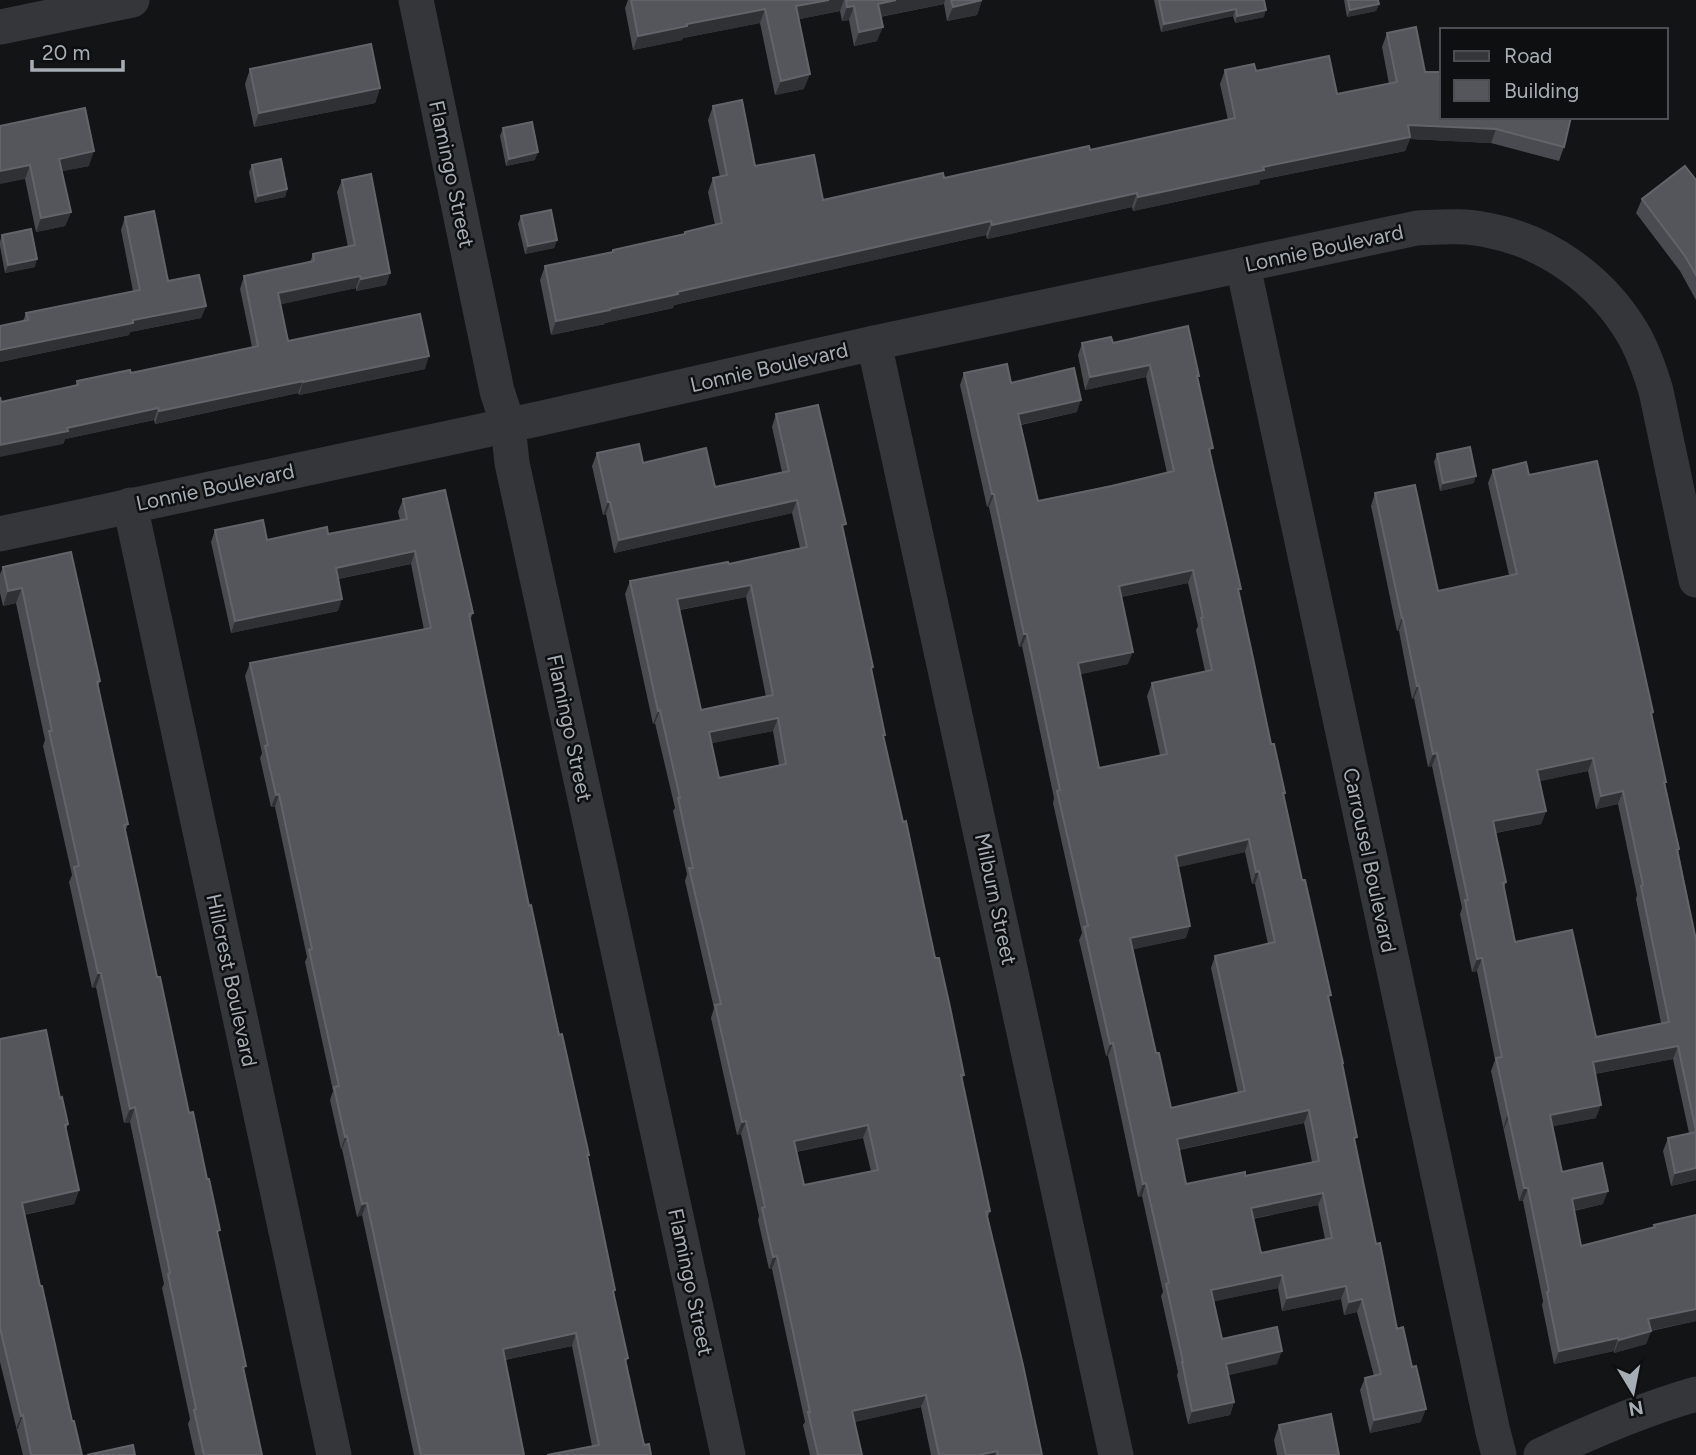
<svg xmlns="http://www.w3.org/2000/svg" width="1696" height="1455" font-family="Figtree,sans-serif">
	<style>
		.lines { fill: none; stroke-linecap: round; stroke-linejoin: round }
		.minor { stroke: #35363a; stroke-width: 35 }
		.wall { fill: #4a4b50; fill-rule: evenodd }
		.shaded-wall { fill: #303134 }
		.building { fill: #54565b; stroke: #616469; stroke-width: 2; fill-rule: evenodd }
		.labels { text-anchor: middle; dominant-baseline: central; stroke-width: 5; stroke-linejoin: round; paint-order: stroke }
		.street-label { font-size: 21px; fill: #a6adb5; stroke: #0e0f10 }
	</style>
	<rect width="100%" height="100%" fill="#131415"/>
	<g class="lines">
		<!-- minor -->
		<g class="minor">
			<path d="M 416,0 L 497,391 L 508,425 L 512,463 L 728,1455"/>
			<path d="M 0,27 L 132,0"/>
			<path d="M 1243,266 L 1493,1432 L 1499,1455"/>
			<path d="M 874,343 L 1116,1455"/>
			<path d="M 130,505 L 334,1455"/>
			<path d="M 0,534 L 542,418 L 874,343 L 1417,228 C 1441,227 1464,225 1487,230 C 1547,241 1601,280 1632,332 C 1643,350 1650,371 1656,391 L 1696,580"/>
			<path d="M 1541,1455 C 1592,1431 1643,1409 1696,1394"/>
		</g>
	</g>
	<!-- wall -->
	<g class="wall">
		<path d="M 628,0 L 982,0 L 977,15 L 947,21 L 944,4 L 880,17 L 877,41 L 854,46 L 849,20 L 842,21 L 840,11 L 799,19 L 804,89 L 775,95 L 760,23 L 683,38 L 682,40 L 633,50 L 625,8 Z"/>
		<path d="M 1154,0 L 1264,0 L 1264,17 L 1235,23 L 1233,16 L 1161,32 Z"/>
		<path d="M 1344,0 L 1378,0 L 1379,4 L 1376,11 L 1347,17 Z"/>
		<path d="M 1387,33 L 1425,72 L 1442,117 L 1571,117 L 1564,147 L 1559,161 L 1491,143 L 1410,139 L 1405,151 L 1260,180 L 1259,184 L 1133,211 L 1132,207 L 987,239 L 986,235 L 674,305 L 673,308 L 605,323 L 605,324 L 551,335 L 540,280 L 545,266 L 612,252 L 613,250 L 684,235 L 685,232 L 715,225 L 708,192 L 713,178 L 720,177 L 708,120 L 713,106 L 755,166 L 823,200 L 944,178 L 1090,150 L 1228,120 L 1220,84 L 1225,70 L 1256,71 L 1337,94 L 1389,84 L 1382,47 Z"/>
		<path d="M 250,69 L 380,88 L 375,103 L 254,127 L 245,84 Z"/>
		<path d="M 0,126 L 89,166 L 62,171 L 71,212 L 65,226 L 36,232 L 25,179 Z"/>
		<path d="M 503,128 L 535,160 L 506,166 L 500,136 Z"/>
		<path d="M 252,165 L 287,189 L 285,197 L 255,203 L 249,172 Z"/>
		<path d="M 342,180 L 390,273 L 386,285 L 356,291 L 356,288 L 280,304 L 288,341 L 425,369 L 299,395 L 298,393 L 155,424 L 154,420 L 65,439 L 63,444 L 1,402 L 76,386 L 77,381 L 131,373 L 252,347 L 240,289 L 244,276 L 310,262 L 313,254 L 348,247 L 337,192 Z"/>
		<path d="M 1696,180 L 1696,300 L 1680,271 L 1636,213 L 1642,199 Z"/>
		<path d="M 521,216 L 557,240 L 554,248 L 525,254 L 518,224 Z"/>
		<path d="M 125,217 L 168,281 L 206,306 L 201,318 L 130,332 L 129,335 L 0,362 L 0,326 L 23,321 L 26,313 L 133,291 L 121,230 Z"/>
		<path d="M 2,235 L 35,267 L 5,273 L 0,246 L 0,241 Z"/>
		<path d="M 1082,343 L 1113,343 L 1197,379 L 1211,454 L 1239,593 L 1271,744 L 1285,793 L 1284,796 L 1329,1001 L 1342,1066 L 1355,1143 L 1376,1244 L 1421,1422 L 1370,1433 L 1360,1390 L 1365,1378 L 1374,1376 L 1357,1312 L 1344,1315 L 1341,1299 L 1282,1311 L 1278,1288 L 1214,1301 L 1222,1339 L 1277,1364 L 1228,1375 L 1234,1402 L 1230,1415 L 1188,1424 L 1177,1375 L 1178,1372 L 1161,1296 L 1163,1292 L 1142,1196 L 1138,1197 L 1108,1056 L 1106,1056 L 1079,940 L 1082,933 L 1053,803 L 1054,798 L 1022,646 L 1019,647 L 989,507 L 987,507 L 960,385 L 964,373 L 1011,383 L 1077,412 L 1021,425 L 1038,501 L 1167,473 L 1146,377 L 1085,390 L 1078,355 ZM 1188,583 L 1198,626 L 1196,630 L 1205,671 L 1152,683 L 1147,696 L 1160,755 L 1099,768 L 1080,674 L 1128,664 L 1121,597 ZM 1245,852 L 1252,884 L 1255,884 L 1268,944 L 1215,956 L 1211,968 L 1238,1093 L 1171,1108 L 1156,1053 L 1133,949 L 1186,938 L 1178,867 ZM 1304,1123 L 1312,1162 L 1245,1176 L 1186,1184 L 1179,1150 ZM 1318,1205 L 1325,1239 L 1261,1253 L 1253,1219 Z"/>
		<path d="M 776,414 L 843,531 L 884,739 L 903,822 L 964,1075 L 962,1079 L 990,1211 L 988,1217 L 1042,1455 L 931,1455 L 921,1407 L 854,1422 L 862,1455 L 810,1455 L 803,1425 L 805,1422 L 772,1269 L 769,1269 L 758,1220 L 759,1216 L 741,1134 L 737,1135 L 711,1018 L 714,1008 L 685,881 L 687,874 L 673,811 L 675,808 L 655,723 L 653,724 L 625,594 L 630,581 L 729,564 L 800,548 L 792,513 L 614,553 L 606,514 L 603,515 L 592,466 L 597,453 L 643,463 L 715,487 L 782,472 L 772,427 ZM 746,597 L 766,697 L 701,710 L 680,610 ZM 773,731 L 779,765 L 719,778 L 711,743 ZM 863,1138 L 871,1171 L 804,1185 L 796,1152 Z"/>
		<path d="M 1437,454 L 1474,483 L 1440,491 L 1434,462 Z"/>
		<path d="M 1493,470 L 1529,475 L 1653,712 L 1652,716 L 1696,940 L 1696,1180 L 1671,1186 L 1663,1151 L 1668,1138 L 1689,1133 L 1673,1059 L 1595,1074 L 1596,1118 L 1553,1126 L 1562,1172 L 1603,1204 L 1574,1211 L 1581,1246 L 1653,1228 L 1654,1225 L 1696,1321 L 1651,1331 L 1646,1344 L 1614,1353 L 1614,1351 L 1554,1364 L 1542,1305 L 1543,1301 L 1523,1201 L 1519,1201 L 1491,1071 L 1495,1060 L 1477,971 L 1472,972 L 1460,914 L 1462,908 L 1432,766 L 1428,767 L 1414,698 L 1412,699 L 1399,631 L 1397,631 L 1371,506 L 1375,493 L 1438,591 L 1509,575 L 1488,483 ZM 1588,771 L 1596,809 L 1618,804 L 1637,895 L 1636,899 L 1661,1023 L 1596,1037 L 1515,942 L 1504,888 L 1506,882 L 1496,833 L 1541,824 L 1546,811 L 1539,781 Z"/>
		<path d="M 403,499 L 473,613 L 470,620 L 529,906 L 589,1155 L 587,1158 L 613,1294 L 628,1358 L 626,1362 L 644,1445 L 651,1455 L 592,1446 L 572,1346 L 505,1360 L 524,1455 L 414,1455 L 362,1215 L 357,1217 L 342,1149 L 341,1149 L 330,1100 L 333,1091 L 305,962 L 307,957 L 275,807 L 271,807 L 260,758 L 262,753 L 245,676 L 250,663 L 424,630 L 411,564 L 338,579 L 338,611 L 231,633 L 211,542 L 215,530 L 267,540 L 328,534 L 400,520 L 398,512 Z"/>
		<path d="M 3,567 L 100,681 L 98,687 L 128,824 L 125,832 L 157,977 L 218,1235 L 244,1372 L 262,1455 L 195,1455 L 188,1424 L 190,1419 L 162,1288 L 164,1284 L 130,1122 L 124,1123 L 96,987 L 92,988 L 69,882 L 72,875 L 43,746 L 45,740 L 16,603 L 3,606 L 0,593 L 0,574 Z"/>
		<path d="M 0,1039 L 60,1098 L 68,1124 L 66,1130 L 79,1190 L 74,1204 L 24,1215 L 72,1421 L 82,1455 L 23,1455 L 0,1362 Z"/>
		<path d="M 1279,1425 L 1339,1455 L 1277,1455 L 1274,1440 Z"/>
	</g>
	<!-- shaded-wall -->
	<g class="shaded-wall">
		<path d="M 829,0 L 844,0 L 840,11 L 791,21 L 796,6 Z"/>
		<path d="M 896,0 L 945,0 L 944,4 L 873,18 L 878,4 Z"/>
		<path d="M 982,0 L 977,15 L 947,21 L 953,7 Z"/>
		<path d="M 1379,4 L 1376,11 L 1347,17 L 1350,10 Z"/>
		<path d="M 854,6 L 849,20 L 842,21 L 847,7 Z"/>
		<path d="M 765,9 L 760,23 L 683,38 L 682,40 L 633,50 L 638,36 L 687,24 Z"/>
		<path d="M 1236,9 L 1233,16 L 1161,32 L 1164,24 Z"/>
		<path d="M 1266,10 L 1264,17 L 1235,23 L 1237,16 Z"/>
		<path d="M 883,27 L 877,41 L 854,46 L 859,32 Z"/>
		<path d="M 810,74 L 804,89 L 775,95 L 781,81 Z"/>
		<path d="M 380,88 L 375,103 L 254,127 L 259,113 Z"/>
		<path d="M 1408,125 L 1496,129 L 1491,143 L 1410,139 L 1405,151 L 1260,180 L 1259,184 L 1133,211 L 1138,197 L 1263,167 Z"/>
		<path d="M 94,151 L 89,166 L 54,173 L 59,159 Z"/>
		<path d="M 538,152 L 535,160 L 506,166 L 509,159 Z"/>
		<path d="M 30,165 L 25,179 L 0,184 L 0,171 Z"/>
		<path d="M 287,189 L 285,197 L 255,203 L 258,196 Z"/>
		<path d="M 1137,193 L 1132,207 L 987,239 L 992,225 Z"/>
		<path d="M 71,212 L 65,226 L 36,232 L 41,218 Z"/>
		<path d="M 991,221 L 986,235 L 674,305 L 673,308 L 605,323 L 605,324 L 551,335 L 556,321 L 677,292 Z"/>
		<path d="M 557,240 L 554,248 L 525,254 L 528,246 Z"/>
		<path d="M 37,259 L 35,267 L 5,273 L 8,265 Z"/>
		<path d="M 390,273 L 386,285 L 356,291 L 361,279 Z"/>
		<path d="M 360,276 L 356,288 L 274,306 L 278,293 Z"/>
		<path d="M 206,306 L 201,318 L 130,332 L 129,335 L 0,362 L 0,350 L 133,320 Z"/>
		<path d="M 429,356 L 425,369 L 299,395 L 303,382 Z"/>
		<path d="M 1150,365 L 1146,377 L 1085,390 L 1090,377 Z"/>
		<path d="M 303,381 L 298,393 L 155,424 L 159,411 Z"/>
		<path d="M 1081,400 L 1077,412 L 1014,426 L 1018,414 Z"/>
		<path d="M 158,408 L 154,420 L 65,439 L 63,444 L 0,457 L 0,445 L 67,428 Z"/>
		<path d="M 1476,476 L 1474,483 L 1440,491 L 1443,483 Z"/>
		<path d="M 992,494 L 994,494 L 989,507 L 987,507 Z"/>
		<path d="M 797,500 L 792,513 L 614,553 L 619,540 Z"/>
		<path d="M 608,502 L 610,502 L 606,514 L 603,515 Z"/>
		<path d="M 415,551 L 411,564 L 331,580 L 336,568 Z"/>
		<path d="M 1193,570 L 1188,583 L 1114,598 L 1119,586 Z"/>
		<path d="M 751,585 L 746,597 L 673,611 L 677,599 Z"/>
		<path d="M 22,588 L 16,603 L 3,606 L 8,591 Z"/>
		<path d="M 342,599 L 338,611 L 231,633 L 235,621 Z"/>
		<path d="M 1402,618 L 1403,618 L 1399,631 L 1397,631 Z"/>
		<path d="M 1024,634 L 1027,634 L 1022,646 L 1019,647 Z"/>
		<path d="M 1133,652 L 1128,664 L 1073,676 L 1078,663 Z"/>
		<path d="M 1419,685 L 1414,698 L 1412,699 L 1417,686 Z"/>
		<path d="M 660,710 L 655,723 L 653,724 L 658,711 Z"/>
		<path d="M 778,718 L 773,731 L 704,745 L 709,732 Z"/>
		<path d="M 1437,753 L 1432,766 L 1428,767 L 1433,754 Z"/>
		<path d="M 1593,758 L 1588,771 L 1532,783 L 1537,770 Z"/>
		<path d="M 1623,791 L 1618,804 L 1596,809 L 1601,796 Z"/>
		<path d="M 279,794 L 275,807 L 271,807 L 276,795 Z"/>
		<path d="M 1546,811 L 1541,824 L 1489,834 L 1493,821 Z"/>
		<path d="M 1249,839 L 1245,852 L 1171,869 L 1176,856 Z"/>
		<path d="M 1259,871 L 1255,884 L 1252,884 L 1256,872 Z"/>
		<path d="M 1190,926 L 1186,938 L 1126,951 L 1130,938 Z"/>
		<path d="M 1482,958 L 1477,971 L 1472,972 L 1477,959 Z"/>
		<path d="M 98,973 L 101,973 L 96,987 L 92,988 Z"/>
		<path d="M 1113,1043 L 1108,1056 L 1106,1056 L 1110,1044 Z"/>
		<path d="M 1678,1046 L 1673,1059 L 1588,1075 L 1593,1062 Z"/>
		<path d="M 1601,1105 L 1596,1118 L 1545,1128 L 1550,1115 Z"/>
		<path d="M 135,1107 L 130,1122 L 124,1123 L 130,1109 Z"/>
		<path d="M 1309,1110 L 1304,1123 L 1172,1151 L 1177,1139 Z"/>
		<path d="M 1507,1116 L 1509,1116 L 1504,1129 L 1503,1129 Z"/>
		<path d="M 746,1121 L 741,1134 L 737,1135 L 742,1122 Z"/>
		<path d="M 868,1125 L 863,1138 L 789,1153 L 794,1141 Z"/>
		<path d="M 347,1136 L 342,1149 L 341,1149 L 345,1137 Z"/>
		<path d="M 1696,1168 L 1696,1180 L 1671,1186 L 1675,1173 Z"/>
		<path d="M 1146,1183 L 1142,1196 L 1138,1197 L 1143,1184 Z"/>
		<path d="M 1524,1188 L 1528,1188 L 1523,1201 L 1519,1201 Z"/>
		<path d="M 79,1190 L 74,1204 L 17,1216 L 22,1203 Z"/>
		<path d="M 1608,1191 L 1603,1204 L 1567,1212 L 1572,1199 Z"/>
		<path d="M 1323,1193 L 1318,1205 L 1246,1220 L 1251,1208 Z"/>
		<path d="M 367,1203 L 362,1215 L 357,1217 L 362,1204 Z"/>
		<path d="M 777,1256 L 772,1269 L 769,1269 L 773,1257 Z"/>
		<path d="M 1282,1275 L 1278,1288 L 1207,1303 L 1211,1290 Z"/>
		<path d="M 1346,1286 L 1341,1299 L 1282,1311 L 1287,1298 Z"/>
		<path d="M 1362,1299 L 1357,1312 L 1344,1315 L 1349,1302 Z"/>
		<path d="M 1696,1309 L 1696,1321 L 1643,1332 L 1648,1319 Z"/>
		<path d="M 1651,1331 L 1646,1344 L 1614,1353 L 1619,1340 Z"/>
		<path d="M 576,1333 L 572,1346 L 498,1361 L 503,1349 Z"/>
		<path d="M 1618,1338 L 1614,1351 L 1554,1364 L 1559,1351 Z"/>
		<path d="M 1282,1351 L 1277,1364 L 1221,1377 L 1226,1364 Z"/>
		<path d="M 926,1395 L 921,1407 L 847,1424 L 852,1411 Z"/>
		<path d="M 1234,1402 L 1230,1415 L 1188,1424 L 1192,1411 Z"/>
		<path d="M 1426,1409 L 1421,1422 L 1370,1433 L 1374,1420 Z"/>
		<path d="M 23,1415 L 18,1429 L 16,1429 L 21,1416 Z"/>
		<path d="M 997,1451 L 995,1455 L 979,1455 Z"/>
	</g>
	<!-- building -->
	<g class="building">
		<path d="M 631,0 L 829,0 L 796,6 L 810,74 L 781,81 L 765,9 L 687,24 L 687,26 L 638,36 Z"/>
		<path d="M 846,0 L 896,0 L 878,4 L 883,27 L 859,32 L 854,6 L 847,7 Z"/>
		<path d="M 951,0 L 982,0 L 953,7 Z"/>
		<path d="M 1159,0 L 1264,0 L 1266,10 L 1237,16 L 1236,9 L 1164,24 Z"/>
		<path d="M 1348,0 L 1378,0 L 1379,4 L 1350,10 Z"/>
		<path d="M 1416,27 L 1425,72 L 1442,72 L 1442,117 L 1571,117 L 1564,147 L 1496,129 L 1408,125 L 1410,137 L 1263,167 L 1264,170 L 1138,197 L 1137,193 L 992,225 L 991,221 L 677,292 L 678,294 L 610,309 L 610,310 L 556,321 L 545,266 L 613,252 L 613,250 L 685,234 L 685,232 L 722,223 L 713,178 L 727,175 L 713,106 L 742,100 L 755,166 L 814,155 L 823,200 L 943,173 L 944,178 L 1089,146 L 1090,150 L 1235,118 L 1225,70 L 1254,64 L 1256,71 L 1329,56 L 1337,94 L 1397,82 L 1387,33 Z"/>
		<path d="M 371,44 L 380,88 L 259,113 L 250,69 Z"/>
		<path d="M 85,108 L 94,151 L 59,159 L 71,212 L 41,218 L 30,165 L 0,171 L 0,126 Z"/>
		<path d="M 532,122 L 538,152 L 509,159 L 503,128 Z"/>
		<path d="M 281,159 L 287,189 L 258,196 L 252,165 Z"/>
		<path d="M 1685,166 L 1696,180 L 1696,275 L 1685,256 L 1642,199 Z"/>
		<path d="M 371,174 L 390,273 L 361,279 L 360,276 L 278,293 L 288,341 L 420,314 L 429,356 L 303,382 L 303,381 L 159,411 L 158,408 L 67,428 L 68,431 L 0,445 L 0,397 L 1,402 L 78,385 L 77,381 L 130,370 L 131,373 L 258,346 L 244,276 L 314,261 L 313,254 L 355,245 L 342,180 Z"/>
		<path d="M 551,210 L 557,240 L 528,246 L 521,216 Z"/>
		<path d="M 154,211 L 168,281 L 199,275 L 206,306 L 133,320 L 133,323 L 0,350 L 0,326 L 28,320 L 26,313 L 140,290 L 125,217 Z"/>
		<path d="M 31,229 L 37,259 L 8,265 L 2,235 Z"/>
		<path d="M 1188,326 L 1199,376 L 1197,376 L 1213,448 L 1209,449 L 1241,589 L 1238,589 L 1253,658 L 1271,744 L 1274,744 L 1285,793 L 1283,793 L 1302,880 L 1305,880 L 1331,995 L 1328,996 L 1343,1063 L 1342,1063 L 1357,1137 L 1354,1138 L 1376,1244 L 1380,1243 L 1397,1329 L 1403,1327 L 1412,1367 L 1416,1366 L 1426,1409 L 1374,1420 L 1365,1378 L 1381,1374 L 1362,1299 L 1349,1302 L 1346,1286 L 1287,1298 L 1282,1275 L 1211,1290 L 1222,1339 L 1277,1327 L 1282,1351 L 1226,1364 L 1234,1402 L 1192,1411 L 1182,1362 L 1183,1362 L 1166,1284 L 1169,1283 L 1146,1183 L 1143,1184 L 1113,1043 L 1110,1044 L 1084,927 L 1088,926 L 1057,791 L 1060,790 L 1027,634 L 1024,634 L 994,494 L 992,494 L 964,373 L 1007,364 L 1011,383 L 1074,368 L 1081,400 L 1018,414 L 1038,501 L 1112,486 L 1174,471 L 1150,365 L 1090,377 L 1082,343 L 1111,337 L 1113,343 ZM 1193,570 L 1203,617 L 1201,618 L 1212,670 L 1152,683 L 1167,754 L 1099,768 L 1078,663 L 1133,652 L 1119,586 ZM 1249,839 L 1256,872 L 1259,871 L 1275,942 L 1215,956 L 1245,1091 L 1171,1108 L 1159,1053 L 1156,1053 L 1130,938 L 1190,926 L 1176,856 ZM 1309,1110 L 1319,1161 L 1245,1176 L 1245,1172 L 1186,1184 L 1177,1139 ZM 1323,1193 L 1332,1238 L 1261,1253 L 1251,1208 Z"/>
		<path d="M 818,405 L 846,524 L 842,525 L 873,667 L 871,668 L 885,735 L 883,735 L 903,822 L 906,821 L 935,958 L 939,958 L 950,1007 L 964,1075 L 961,1075 L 990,1211 L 986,1212 L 1023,1365 L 1042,1455 L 998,1455 L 997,1451 L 979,1455 L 939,1455 L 926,1395 L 852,1411 L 862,1455 L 818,1455 L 808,1412 L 810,1412 L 777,1256 L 773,1257 L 762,1208 L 765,1207 L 746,1121 L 742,1122 L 715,1005 L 721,1004 L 689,868 L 693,868 L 678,798 L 680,798 L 660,710 L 658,711 L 630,581 L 728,562 L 729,564 L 807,547 L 797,500 L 619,540 L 610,502 L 608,502 L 597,453 L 639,444 L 643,463 L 706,448 L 715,487 L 789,471 L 776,414 ZM 751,585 L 773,695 L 701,710 L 677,599 ZM 778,718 L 786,764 L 719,778 L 709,732 ZM 868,1125 L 878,1170 L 804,1185 L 794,1141 Z"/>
		<path d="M 1470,447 L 1476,476 L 1443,483 L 1437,454 Z"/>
		<path d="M 1597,461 L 1653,712 L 1651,713 L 1666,782 L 1664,782 L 1679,849 L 1677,850 L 1696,940 L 1696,1131 L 1678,1046 L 1593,1062 L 1601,1105 L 1550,1115 L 1562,1172 L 1602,1163 L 1608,1191 L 1572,1199 L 1581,1246 L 1655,1227 L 1654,1225 L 1696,1215 L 1696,1309 L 1648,1319 L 1651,1331 L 1619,1340 L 1618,1338 L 1559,1351 L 1547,1292 L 1549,1291 L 1528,1188 L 1524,1188 L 1496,1058 L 1502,1057 L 1482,958 L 1477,959 L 1465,900 L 1468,900 L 1437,753 L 1433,754 L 1419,685 L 1417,686 L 1403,618 L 1402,618 L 1375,493 L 1415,485 L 1438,591 L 1517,574 L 1493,470 L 1526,462 L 1529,475 ZM 1593,758 L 1601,796 L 1623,791 L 1643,885 L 1641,886 L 1669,1022 L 1596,1037 L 1572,930 L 1515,942 L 1503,883 L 1506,882 L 1493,821 L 1546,811 L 1537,770 Z"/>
		<path d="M 445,490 L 473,613 L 469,614 L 529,906 L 531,905 L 559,1035 L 562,1034 L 589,1155 L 587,1155 L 615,1290 L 613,1291 L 628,1358 L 625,1359 L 644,1445 L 649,1444 L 651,1455 L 547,1455 L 599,1445 L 576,1333 L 503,1349 L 524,1455 L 421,1455 L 367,1203 L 362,1204 L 347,1136 L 345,1137 L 334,1087 L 339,1086 L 309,950 L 312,949 L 279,794 L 276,795 L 265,746 L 268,745 L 250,663 L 431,628 L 415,551 L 336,568 L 342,599 L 235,621 L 215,530 L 263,520 L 267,540 L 327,527 L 328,534 L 407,519 L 403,499 Z"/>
		<path d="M 71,552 L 100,681 L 97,682 L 128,824 L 124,825 L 157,977 L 160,977 L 189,1113 L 193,1112 L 207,1179 L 209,1179 L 220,1230 L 217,1231 L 246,1366 L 243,1367 L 262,1455 L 204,1455 L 194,1410 L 196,1409 L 168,1274 L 170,1273 L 135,1107 L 130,1109 L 101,973 L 98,973 L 74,867 L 79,866 L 49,731 L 52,731 L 22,588 L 8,591 L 3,567 Z"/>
		<path d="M 46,1030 L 60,1098 L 62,1097 L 68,1124 L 65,1125 L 79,1190 L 22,1203 L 40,1286 L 42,1286 L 72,1421 L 74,1421 L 82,1455 L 31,1455 L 23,1415 L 21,1416 L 0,1328 L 0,1039 Z"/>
		<path d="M 1696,1132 L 1696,1168 L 1675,1173 L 1668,1138 Z"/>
		<path d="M 1331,1414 L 1339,1455 L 1286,1455 L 1279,1425 Z"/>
		<path d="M 133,1445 L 135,1455 L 87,1455 Z"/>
	</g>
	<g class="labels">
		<!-- street labels -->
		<g class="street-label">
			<text transform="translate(452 174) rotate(78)">Flamingo Street</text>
			<text transform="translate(1324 248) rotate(-12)">Lonnie Boulevard</text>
			<text transform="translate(769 367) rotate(-13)">Lonnie Boulevard</text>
			<text transform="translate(215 487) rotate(-12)">Lonnie Boulevard</text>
			<text transform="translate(570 728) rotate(78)">Flamingo Street</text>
			<text transform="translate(1370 860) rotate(78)">Carrousel Boulevard</text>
			<text transform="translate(996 899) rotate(78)">Milburn Street</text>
			<text transform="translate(232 980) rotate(78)">Hillcrest Boulevard</text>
			<text transform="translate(691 1282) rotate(78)">Flamingo Street</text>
		</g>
	</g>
	<!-- legend -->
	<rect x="1440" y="28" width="228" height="91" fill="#0e0f10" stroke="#4b4e52" stroke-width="2"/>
	<rect x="1454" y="51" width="35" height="10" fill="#35363a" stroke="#4b4e52" stroke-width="2"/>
	<text x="1504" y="63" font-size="21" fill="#a6adb5">Road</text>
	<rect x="1454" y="80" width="35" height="21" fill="#54565b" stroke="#4b4e52" stroke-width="2"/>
	<text x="1504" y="98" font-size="21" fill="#a6adb5">Building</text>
	<!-- north arrow -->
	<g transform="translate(1633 1392) rotate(170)" stroke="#0e0f10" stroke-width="5" paint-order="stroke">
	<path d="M0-5L12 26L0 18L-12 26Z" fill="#a6adb5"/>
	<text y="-10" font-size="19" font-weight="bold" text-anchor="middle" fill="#a6adb5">N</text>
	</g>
	<!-- scale -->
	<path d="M32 60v10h91v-10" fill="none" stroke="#a6adb5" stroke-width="3.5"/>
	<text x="42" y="60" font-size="21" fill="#a6adb5" stroke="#0e0f10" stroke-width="5" paint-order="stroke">20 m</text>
</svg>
